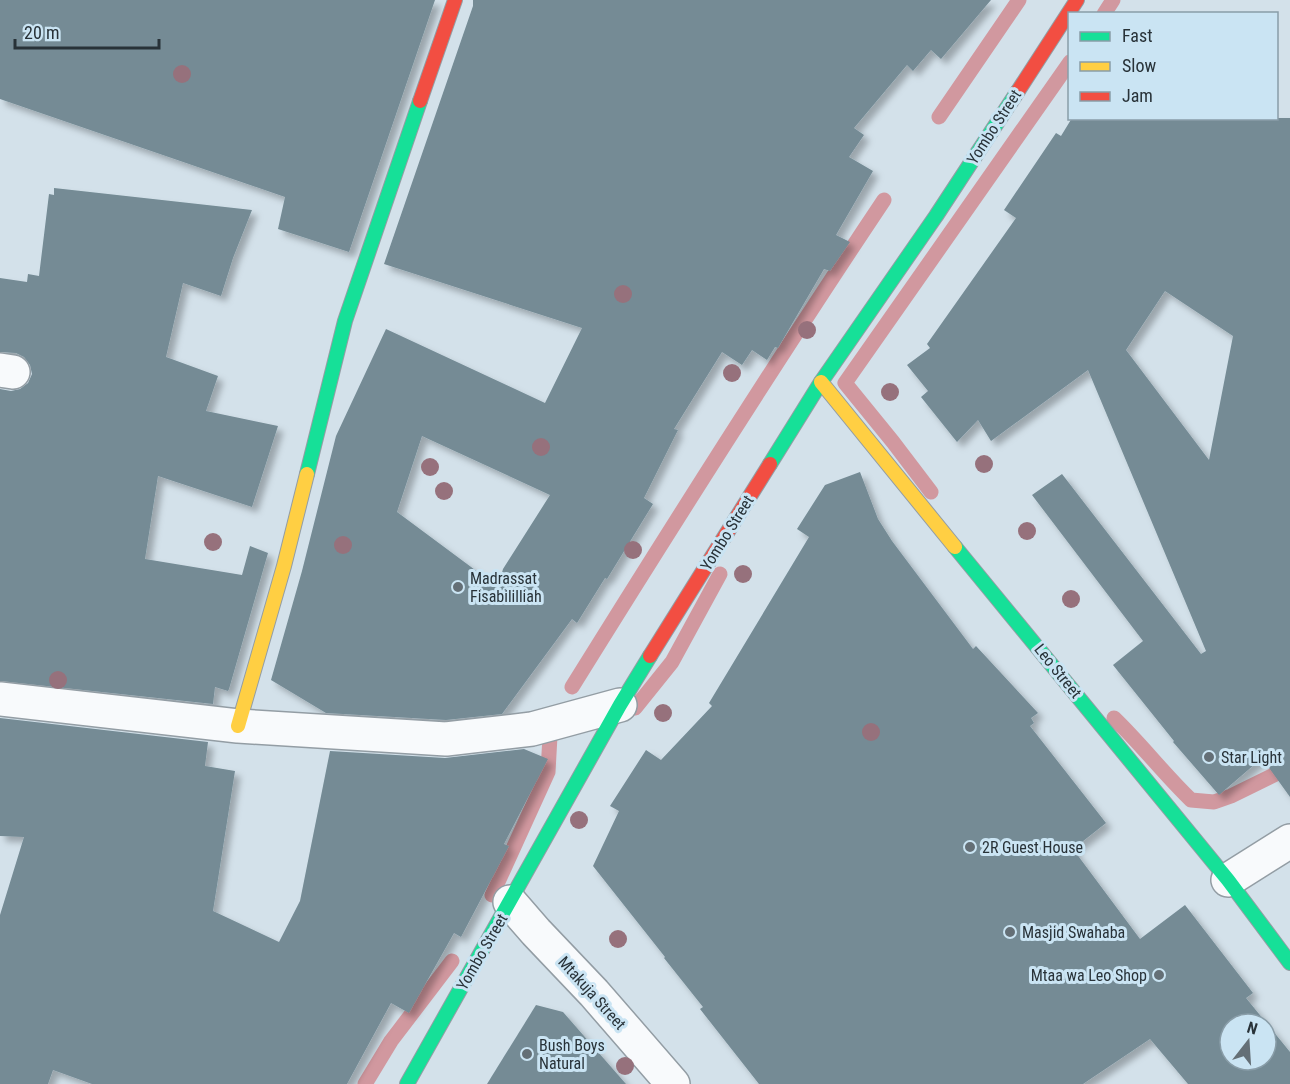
<svg xmlns="http://www.w3.org/2000/svg" width="1290" height="1084" font-family="'Roboto Condensed',sans-serif">
	<style>
		.lines { fill: none; stroke-linecap: round; stroke-linejoin: round }
		.stream { stroke: #d1989f; stroke-width: 15 }
		.building { fill: #748b95; fill-rule: evenodd; filter: url(#shadow) }
		.street-casing { stroke: #939da4; stroke-width: 36 }
		.fast-casing { stroke: #939da4; stroke-width: 16 }
		.slow-casing { stroke: #939da4; stroke-width: 16 }
		.jam-casing { stroke: #939da4; stroke-width: 16 }
		.street { stroke: #f8fafc; stroke-width: 33 }
		.fast { stroke: #16e098; stroke-width: 14 }
		.slow { stroke: #ffcf43; stroke-width: 14 }
		.jam { stroke: #f24e42; stroke-width: 14 }
		.tree { fill: #96717c }
		.poi-dot { fill: #646f76; stroke: #cae4f3; stroke-width: 2 }
		.labels { text-anchor: middle; dominant-baseline: central; stroke-width: 6; stroke-linejoin: round; paint-order: stroke }
		.street-label { font-size: 16px; fill: #283238; stroke: #cae4f3 }
		.poi-label { font-size: 16px; fill: #283238; stroke: #cae4f3; text-anchor: start }
	</style>
	<defs>
		<filter id="shadow"><feDropShadow dx="5.5" dy="5.5" stdDeviation="3" flood-color="#0004"/></filter>
	</defs>
	<rect width="100%" height="100%" fill="#d3e1ea"/>
	<g class="lines">
		<!-- stream -->
		<g class="stream">
			<path d="M 1104,14 L 1113,0"/>
			<path d="M 939,117 L 1019,0"/>
			<path d="M 931,492 L 893,442 L 845,383 L 1070,62"/>
			<path d="M 572,687 C 674,523 777,360 884,200"/>
			<path d="M 635,708 L 672,662 L 720,574"/>
			<path d="M 1114,718 C 1141,744 1164,774 1191,800 L 1214,802 L 1231,796 L 1290,767"/>
			<path d="M 492,895 L 548,772 L 550,736"/>
			<path d="M 365,1084 L 391,1041 L 452,961"/>
		</g>
	</g>
	<!-- building -->
	<g class="building">
		<path d="M 0,0 L 435,0 L 349,252 L 278,229 L 285,197 L 0,99 Z"/>
		<path d="M 473,0 L 991,0 L 941,59 L 931,50 L 913,71 L 907,65 L 854,128 L 864,135 L 849,157 L 873,171 L 836,235 L 850,242 L 830,271 L 824,269 L 778,348 L 775,347 L 767,360 L 752,350 L 742,365 L 722,352 L 674,429 L 678,430 L 644,498 L 653,504 L 607,579 L 605,578 L 577,623 L 572,619 L 502,714 L 446,720 L 326,713 L 271,680 L 302,571 L 336,436 L 386,329 L 545,403 L 582,328 L 384,264 L 473,6 ZM 422,436 L 550,495 L 503,569 L 498,587 L 397,512 Z"/>
		<path d="M 1072,118 L 1290,118 L 1290,797 L 1262,758 L 1219,795 L 1173,742 L 1174,741 L 1113,665 L 1143,641 L 1032,495 L 1062,474 L 1201,654 L 1206,651 L 1088,370 L 991,441 L 978,420 L 957,442 L 921,397 L 928,391 L 907,365 L 930,348 L 927,344 L 1016,218 L 1004,210 L 1056,133 L 1061,136 ZM 1165,291 L 1233,336 L 1209,460 L 1126,350 Z"/>
		<path d="M 54,188 L 252,210 L 233,258 L 221,296 L 183,283 L 166,357 L 218,376 L 206,411 L 278,426 L 252,507 L 158,476 L 145,559 L 242,575 L 250,546 L 268,553 L 229,689 L 228,691 L 215,687 L 213,704 L 0,681 L 0,389 L 11,391 L 20,389 L 28,383 L 32,374 L 30,365 L 24,357 L 16,353 L 0,352 L 0,278 L 27,282 L 28,274 L 39,276 L 49,194 L 54,195 Z"/>
		<path d="M 860,472 L 878,519 L 892,541 L 973,649 L 976,646 L 1038,713 L 1031,718 L 1034,723 L 1030,726 L 1106,823 L 1073,849 L 1140,939 L 1185,905 L 1253,993 L 1246,998 L 1290,1052 L 1290,1084 L 1188,1084 L 1150,1039 L 1083,1084 L 759,1084 L 700,1009 L 703,1007 L 664,958 L 665,957 L 593,866 L 619,811 L 610,806 L 646,750 L 661,760 L 712,706 L 709,703 L 809,537 L 797,529 L 825,485 ZM 1230,1024 L 1266,1024 L 1266,1060 L 1230,1060 Z"/>
		<path d="M 0,718 L 208,742 L 205,766 L 235,771 L 213,911 L 279,942 L 300,901 L 330,751 L 445,758 L 524,749 L 548,759 L 504,844 L 509,846 L 461,937 L 454,933 L 409,1013 L 391,1003 L 347,1084 L 92,1084 L 53,1070 L 48,1084 L 0,1084 L 0,915 L 24,837 L 0,836 Z"/>
		<path d="M 536,1005 L 563,1012 L 626,1084 L 487,1084 Z"/>
	</g>
	<g class="lines">
		<!-- street casing -->
		<g class="street-casing">
			<g id="street">
				<path d="M 0,370 L 13,372"/>
				<path d="M 0,699 L 238,726 L 446,739 L 532,729 L 620,705"/>
				<path d="M 1228,880 L 1290,841"/>
				<path d="M 510,902 L 536,932 L 594,993 L 673,1084"/>
			</g>
		</g>
		<!-- fast casing -->
		<g class="fast-casing">
			<g id="fast">
				<path d="M 770,464 L 821,382 L 936,216 L 1018,91"/>
				<path d="M 307,474 L 345,321 L 420,101"/>
				<path d="M 955,547 L 1228,880 L 1290,963"/>
				<path d="M 407,1084 L 620,705 L 650,656"/>
			</g>
		</g>
		<!-- slow casing -->
		<g class="slow-casing">
			<g id="slow">
				<path d="M 821,382 L 955,547"/>
				<path d="M 238,726 L 284,566 L 307,474"/>
			</g>
		</g>
		<!-- jam casing -->
		<g class="jam-casing">
			<g id="jam">
				<path d="M 1018,91 L 1077,0"/>
				<path d="M 420,101 L 455,0"/>
				<path d="M 650,656 L 770,464"/>
			</g>
		</g>
		<!-- street -->
		<use href="#street" class="street"/>
		<!-- fast -->
		<use href="#fast" class="fast"/>
		<!-- slow -->
		<use href="#slow" class="slow"/>
		<!-- jam -->
		<use href="#jam" class="jam"/>
	</g>
	<!-- trees -->
	<g class="tree">
		<circle cx="182" cy="74" r="9"/>
		<circle cx="623" cy="294" r="9"/>
		<circle cx="807" cy="330" r="9"/>
		<circle cx="732" cy="373" r="9"/>
		<circle cx="890" cy="392" r="9"/>
		<circle cx="541" cy="447" r="9"/>
		<circle cx="984" cy="464" r="9"/>
		<circle cx="430" cy="467" r="9"/>
		<circle cx="444" cy="491" r="9"/>
		<circle cx="1027" cy="531" r="9"/>
		<circle cx="213" cy="542" r="9"/>
		<circle cx="343" cy="545" r="9"/>
		<circle cx="633" cy="550" r="9"/>
		<circle cx="743" cy="574" r="9"/>
		<circle cx="1071" cy="599" r="9"/>
		<circle cx="58" cy="680" r="9"/>
		<circle cx="663" cy="713" r="9"/>
		<circle cx="871" cy="732" r="9"/>
		<circle cx="579" cy="820" r="9"/>
		<circle cx="618" cy="939" r="9"/>
		<circle cx="625" cy="1066" r="9"/>
	</g>
	<!-- markers -->
	<g class="poi-dot">
		<circle cx="458" cy="587" r="6"/>
		<circle cx="1209" cy="757" r="6"/>
		<circle cx="970" cy="847" r="6"/>
		<circle cx="1010" cy="932" r="6"/>
		<circle cx="1159" cy="975" r="6"/>
		<circle cx="527" cy="1054" r="6"/>
	</g>
	<g class="labels">
		<!-- street labels -->
		<g class="street-label">
			<text transform="translate(994 127) rotate(-57)">Yombo Street</text>
			<text transform="translate(727 533) rotate(-58)">Yombo Street</text>
			<text transform="translate(1058 671) rotate(51)">Leo Street</text>
			<text transform="translate(482 952) rotate(-60)">Yombo Street</text>
			<text transform="translate(592 993) rotate(48)">Mtakuja Street</text>
		</g>
		<!-- poi labels -->
		<g class="poi-label">
			<text x="470" y="578">Madrassat<tspan x="470" dy="18">Fisabililliah</tspan></text>
			<text x="1221" y="757">Star Light</text>
			<text x="982" y="847">2R Guest House</text>
			<text x="1022" y="932">Masjid Swahaba</text>
			<text x="1147" y="975" text-anchor="end">Mtaa wa Leo Shop</text>
			<text x="539" y="1045">Bush Boys<tspan x="539" dy="18">Natural</tspan></text>
		</g>
	</g>
	<!-- legend -->
	<rect x="1068" y="12" width="210" height="108" fill="#cae4f3" stroke="#899da8" stroke-width="1.5"/>
	<rect x="1080" y="32" width="30" height="9" fill="#16e098" stroke="#899da8" stroke-width="1.5"/>
	<text x="1122" y="42" font-size="18" fill="#283238">Fast</text>
	<rect x="1080" y="62" width="30" height="9" fill="#ffcf43" stroke="#899da8" stroke-width="1.5"/>
	<text x="1122" y="72" font-size="18" fill="#283238">Slow</text>
	<rect x="1080" y="92" width="30" height="9" fill="#f24e42" stroke="#899da8" stroke-width="1.5"/>
	<text x="1122" y="102" font-size="18" fill="#283238">Jam</text>
	<!-- north arrow -->
	<g transform="translate(1248 1042) rotate(17)"><circle r="28" fill="#cae4f3" stroke="#899da8" stroke-width="1.5"/>
	<path d="M0-4.5L10 22L0 15L-10 22Z" fill="#646f76"/>
	<text y="-9" font-size="16" font-weight="bold" text-anchor="middle" fill="#283238">N</text>
	</g>
	<!-- scale -->
	<path d="M15 39v9h144v-9" fill="none" stroke="#283238" stroke-width="3"/>
	<text x="24" y="39" font-size="18" fill="#283238" stroke="#cae4f3" stroke-width="4.5" paint-order="stroke">20 m</text>
</svg>
